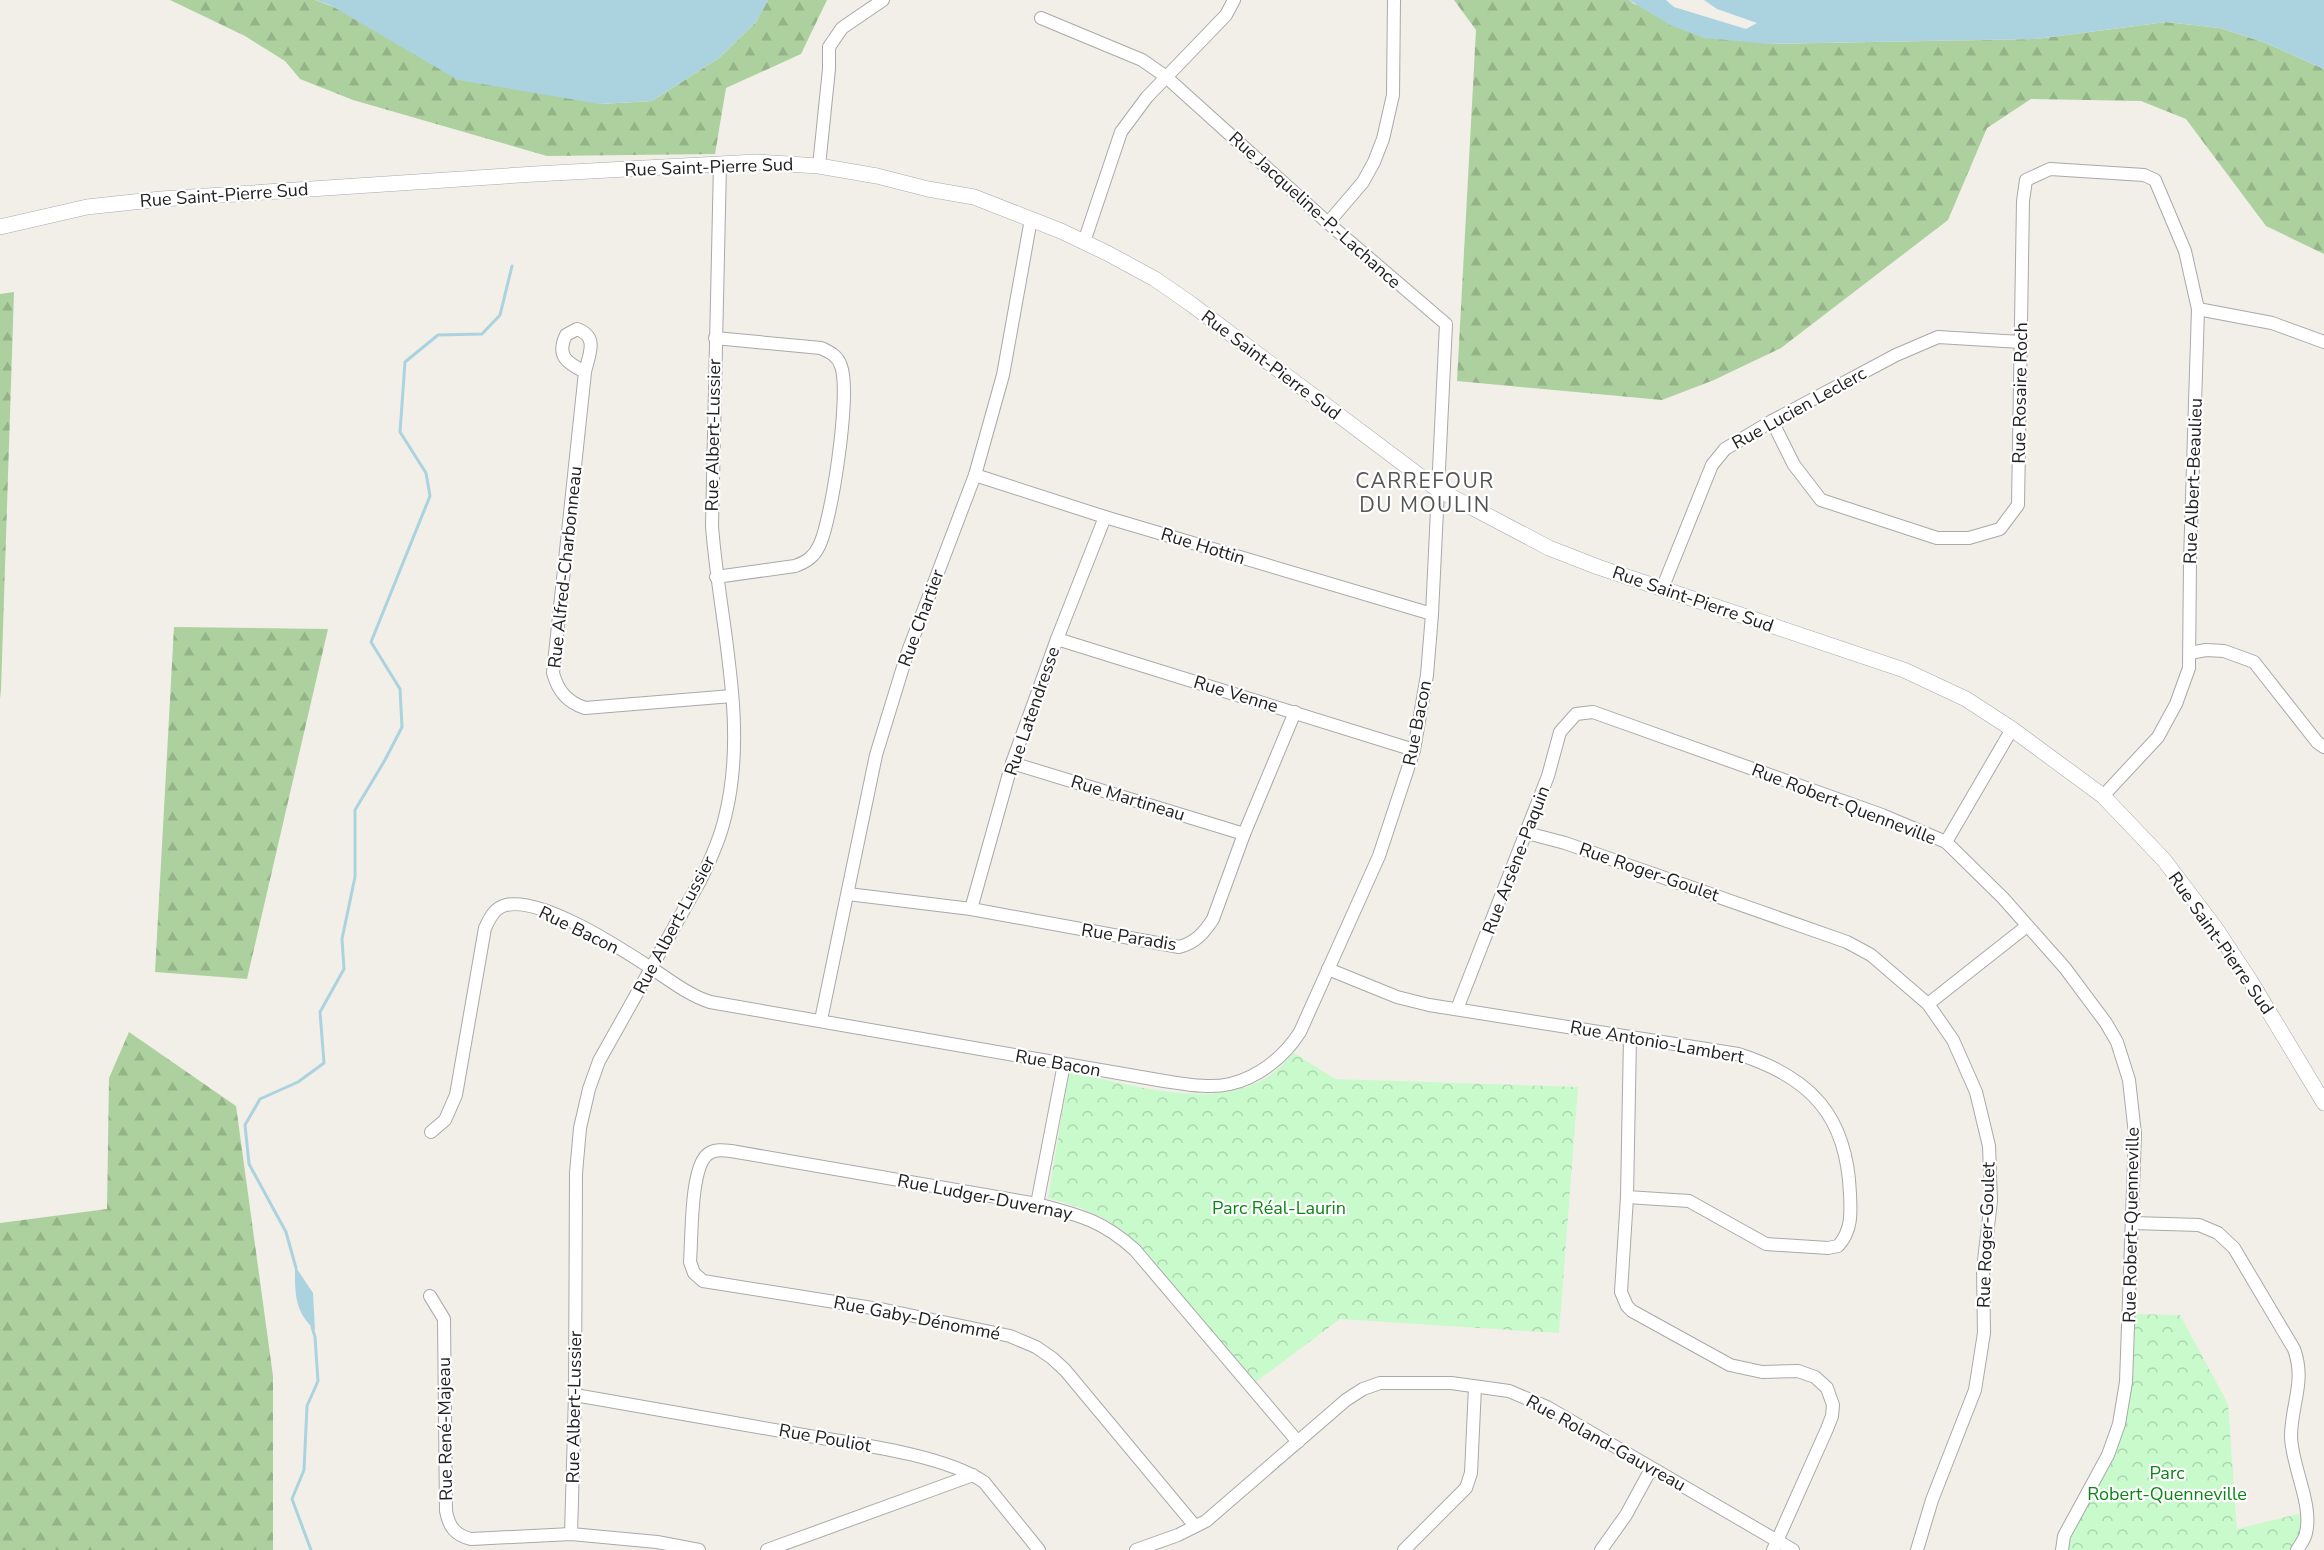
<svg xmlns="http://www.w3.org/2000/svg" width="2324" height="1550" font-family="'Nunito Sans',sans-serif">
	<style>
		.forest { fill: url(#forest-firs) }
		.park { fill: url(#park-crowns) }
		.water { fill: #aad3df }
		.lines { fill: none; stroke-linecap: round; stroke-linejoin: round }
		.stream { stroke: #aad3df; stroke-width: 3 }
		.minor-casing { stroke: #a9a9a9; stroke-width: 14 }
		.tertiary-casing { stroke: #a9a9a9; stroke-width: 16 }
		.minor { stroke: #fff; stroke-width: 12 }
		.tertiary { stroke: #fff; stroke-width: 15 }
		.labels { text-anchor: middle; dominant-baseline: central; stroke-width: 4.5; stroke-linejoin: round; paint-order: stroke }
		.street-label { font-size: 18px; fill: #222; stroke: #fff }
		.park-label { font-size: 18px; fill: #0c8416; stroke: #fff }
		.quarter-label { font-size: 21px; letter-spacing: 1.5px; fill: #555; stroke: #fff }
	</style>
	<defs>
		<pattern id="forest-firs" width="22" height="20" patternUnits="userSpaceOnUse" patternTransform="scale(1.5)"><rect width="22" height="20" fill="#add19e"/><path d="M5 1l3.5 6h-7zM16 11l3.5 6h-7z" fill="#95b388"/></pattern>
		<pattern id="park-crowns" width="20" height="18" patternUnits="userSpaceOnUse" patternTransform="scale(1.5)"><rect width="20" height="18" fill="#c8facc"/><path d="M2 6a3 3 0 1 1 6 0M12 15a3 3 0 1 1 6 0" fill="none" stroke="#acd6af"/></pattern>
	</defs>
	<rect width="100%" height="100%" fill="#f2efe9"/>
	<!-- forest -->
	<g class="forest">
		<path d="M 170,0 L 315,0 L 600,104 L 652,101 L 719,58 L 756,22 L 768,0 L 827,0 L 801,54 L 726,88 L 715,154 L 547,156 L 353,100 L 300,79 L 285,61 L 245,36 Z"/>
		<path d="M 1454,0 L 1629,0 L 1634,4 L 1768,44 L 2036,39 L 2166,22 L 2220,28 L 2266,43 L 2324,69 L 2324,254 L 2266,226 L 2186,119 L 2141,101 L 2031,99 L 1987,128 L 1948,220 L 1781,348 L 1714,380 L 1662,400 L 1457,381 L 1476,30 Z"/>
		<path d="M 14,292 L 1,690 L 0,699 L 0,294 Z"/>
		<path d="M 174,627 L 328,629 L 247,979 L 155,972 Z"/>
		<path d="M 129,1032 L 236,1106 L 273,1376 L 273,1550 L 0,1550 L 0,1223 L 107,1209 L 109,1078 Z"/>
	</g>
	<!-- park -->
	<g class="park">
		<path d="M 1294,1053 L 1335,1079 L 1578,1087 L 1559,1333 L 1340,1319 L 1256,1382 L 1148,1255 L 1124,1231 L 1107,1220 L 1081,1208 L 1048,1198 L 1069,1072 C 1131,1084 1214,1113 1271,1075 C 1279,1069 1287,1060 1294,1053 Z"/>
		<path d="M 2129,1314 L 2180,1315 L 2228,1404 L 2237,1529 L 2307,1512 L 2297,1550 L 2062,1550 L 2119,1424 Z"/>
	</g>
	<!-- water -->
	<g class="water">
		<path d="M 315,0 L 768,0 L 756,22 L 719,58 L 652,101 L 600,104 L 458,80 L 330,5 Z"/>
		<path d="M 1629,0 L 1666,0 L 1674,7 L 1746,29 L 1757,23 L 1717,9 L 1704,0 L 2324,0 L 2324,69 L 2266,43 L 2220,28 L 2166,22 L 2036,39 L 1768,44 L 1704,38 L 1670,25 Z"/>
		<path d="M 295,1266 L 313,1293 L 315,1330 C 294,1311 295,1293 295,1266 Z"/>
	</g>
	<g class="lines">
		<!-- stream -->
		<g class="stream">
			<path d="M 296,1268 L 286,1232 L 249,1164 L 245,1125 L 260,1099 L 298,1082 L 324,1063 L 320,1012 L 344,969 L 342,939 L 355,877 L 355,810 L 385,760 L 402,727 L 400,689 L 371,642 L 430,496 L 426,473 L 400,432 L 405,362 L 438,335 L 482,334 L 500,315 L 512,266"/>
			<path d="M 311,1550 L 292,1499 L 304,1470 L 307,1406 L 318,1381 L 315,1337 L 312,1327"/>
		</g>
		<!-- minor casing -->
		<g class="minor-casing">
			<g id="minor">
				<path d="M 819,166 L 829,69 L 829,47 L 842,28 L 883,0"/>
				<path d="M 1328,223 L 1363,182 L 1374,162 L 1383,139 L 1393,95 L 1394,0"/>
				<path d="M 1084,242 L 1121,132 L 1147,97 L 1226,15 L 1234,0"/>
				<path d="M 2198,309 L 2272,323 L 2324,342"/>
				<path d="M 715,338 L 821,348 C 830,352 838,356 841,366 C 851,393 832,520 819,546 C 814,557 806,562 795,566 L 716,577"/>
				<path d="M 585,372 C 567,363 556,356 566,335 L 577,329 C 599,337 589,354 585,372 L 553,673 C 558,691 567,702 585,708 L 732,696"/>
				<path d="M 1772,421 L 1794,465 L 1821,500 L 1937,538 L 1969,538 L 2000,529 L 2018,505 L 2023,201 L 2026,180 L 2050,169 L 2144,175 L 2155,180 L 2185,251 L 2198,309 L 2190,561 L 2189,668 L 2176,704 L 2158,737 L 2103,796"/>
				<path d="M 975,475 L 1105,517 L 1432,614"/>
				<path d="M 1662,589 L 1712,465 L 1725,449 L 1772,421 L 1896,355 L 1938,337 L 2021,342"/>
				<path d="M 1057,639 L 1414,750"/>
				<path d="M 2190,653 L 2206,650 L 2224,651 L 2254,662 L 2317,742 L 2324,747"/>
				<path d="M 1012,763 L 1244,834"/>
				<path d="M 1527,833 L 1565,843 L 1847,942 L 1871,955 L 1928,1004 L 1953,1040 L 1976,1092 L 1989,1146 L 1991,1201 L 1983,1269 L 1984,1333 L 1975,1390 L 1932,1500 L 1917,1550"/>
				<path d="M 1946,842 L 2012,729"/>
				<path d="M 848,894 L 971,909 L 1179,947 C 1195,943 1204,933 1213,919 L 1244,834 L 1295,712"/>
				<path d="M 971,909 L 1012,763 L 1057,639 L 1105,517"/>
				<path d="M 1328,969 L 1397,997 L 1429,1005 L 1738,1054 C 1811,1077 1847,1116 1850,1194 C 1851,1213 1852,1231 1838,1246 L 1828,1248 L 1766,1244 L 1689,1201 L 1627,1197"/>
				<path d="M 1928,1004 L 2027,926"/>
				<path d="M 1457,1009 L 1548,776 L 1560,732 L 1576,714 L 1593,712 L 1882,815 L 1946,842 L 2003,898 L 2065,968 L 2106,1023 L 2117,1042 L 2129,1080 L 2135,1134 L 2126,1382 L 2119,1424 L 2108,1455 L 2064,1536 L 2062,1550"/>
				<path d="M 821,1020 L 876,755 L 907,654 L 975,475 L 1003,375 L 1031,219"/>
				<path d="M 1630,1037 L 1627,1197 L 1621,1292 L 1627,1306 L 1632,1311 L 1730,1365 L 1762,1372 L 1798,1371 L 1815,1377 L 1827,1388 L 1833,1405 L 1832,1416 L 1827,1429 L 1773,1550"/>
				<path d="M 431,1132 L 445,1120 L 456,1095 L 485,928 C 490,918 494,908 506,905 C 543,897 620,948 651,968 C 670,980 688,995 710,1002 L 1164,1081 C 1185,1084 1209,1089 1230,1084 C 1259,1077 1284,1057 1300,1032 L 1379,856 L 1414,750 L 1427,675 L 1432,614 L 1446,324 L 1328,223 L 1165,76 L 1142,60 L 1041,18"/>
				<path d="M 1037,1204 L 1064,1064"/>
				<path d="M 2133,1223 L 2199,1225 L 2218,1233 L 2234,1248 L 2294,1349 C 2306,1382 2291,1404 2291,1437 C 2292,1467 2313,1504 2306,1533 C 2305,1539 2300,1545 2297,1550"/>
				<path d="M 430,1296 L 444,1319 L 446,1511 C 449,1527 455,1535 471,1539 L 571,1534 L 657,1542 L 699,1550"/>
				<path d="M 575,1395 C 653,1409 731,1422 809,1436 C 858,1444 944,1455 984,1482 L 1039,1550"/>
				<path d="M 1195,1526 L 1065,1370 L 1052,1358 L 1036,1347 L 1010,1336 L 885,1310 L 703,1281 L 694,1273 L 690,1262 C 692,1239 690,1167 708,1154 C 715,1149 723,1150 731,1151 L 1037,1204 C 1079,1215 1102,1220 1135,1250 L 1298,1442"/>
				<path d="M 571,1534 L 575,1395 L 576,1173 L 580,1128 L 589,1089 L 599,1061 L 700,881 C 710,861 720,839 725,817 C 749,723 719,621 712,526 L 720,164"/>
				<path d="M 767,1550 L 973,1475"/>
				<path d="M 1136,1550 L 1178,1535 L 1206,1521 L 1346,1400 L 1363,1389 L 1380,1383 L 1451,1383 L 1509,1391 L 1547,1407 L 1793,1550"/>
				<path d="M 1404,1550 L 1466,1488 L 1471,1473 L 1475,1387"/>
				<path d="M 1601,1550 L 1626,1515 L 1651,1469"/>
			</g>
		</g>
		<!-- tertiary casing -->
		<g class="tertiary-casing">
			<path id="tertiary" d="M 0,227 L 87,207 L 161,199 L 535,174 L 756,162 L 819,166 L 877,176 L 928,189 L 974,197 L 1061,231 L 1107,253 L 1155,279 L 1191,304 L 1437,489 L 1549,548 L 1598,567 L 1904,670 L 1966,699 L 2012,729 L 2103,796 L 2164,860 L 2214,926 L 2251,982 L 2324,1103"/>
		</g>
		<!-- minor -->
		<use href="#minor" class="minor"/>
		<!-- tertiary -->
		<use href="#tertiary" class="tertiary"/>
	</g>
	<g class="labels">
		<!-- street labels -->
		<g class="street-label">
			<text transform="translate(709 167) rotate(-2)">Rue Saint-Pierre Sud</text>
			<text transform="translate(224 195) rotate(-4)">Rue Saint-Pierre Sud</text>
			<text transform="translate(1315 210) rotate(42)">Rue Jacqueline-P.-Lachance</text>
			<text transform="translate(1271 365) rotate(37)">Rue Saint-Pierre Sud</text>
			<text transform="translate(2020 393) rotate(-89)">Rue Rosaire Roch</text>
			<text transform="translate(1799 408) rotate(-29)">Rue Lucien Leclerc</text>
			<text transform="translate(713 435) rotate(-89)">Rue Albert-Lussier</text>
			<text transform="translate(2193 481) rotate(-88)">Rue Albert-Beaulieu</text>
			<text transform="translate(1203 546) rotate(17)">Rue Hottin</text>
			<text transform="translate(565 567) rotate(-84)">Rue Alfred-Charbonneau</text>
			<text transform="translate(1693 599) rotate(19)">Rue Saint-Pierre Sud</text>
			<text transform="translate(921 618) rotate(-70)">Rue Chartier</text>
			<text transform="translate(1236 694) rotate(17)">Rue Venne</text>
			<text transform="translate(1032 711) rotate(-71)">Rue Latendresse</text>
			<text transform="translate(1417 723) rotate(-79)">Rue Bacon</text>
			<text transform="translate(1128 798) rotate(17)">Rue Martineau</text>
			<text transform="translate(1844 804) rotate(21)">Rue Robert-Quenneville</text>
			<text transform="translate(1516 860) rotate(-69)">Rue Arsène-Paquin</text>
			<text transform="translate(1649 872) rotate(19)">Rue Roger-Goulet</text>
			<text transform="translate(674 925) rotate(-62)">Rue Albert-Lussier</text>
			<text transform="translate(579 930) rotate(26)">Rue Bacon</text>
			<text transform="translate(1129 937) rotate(9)">Rue Paradis</text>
			<text transform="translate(2221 943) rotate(55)">Rue Saint-Pierre Sud</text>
			<text transform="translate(1657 1042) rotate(10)">Rue Antonio-Lambert</text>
			<text transform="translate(1058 1063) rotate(10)">Rue Bacon</text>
			<text transform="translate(985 1197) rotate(11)">Rue Ludger-Duvernay</text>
			<text transform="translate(2131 1225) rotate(-89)">Rue Robert-Quenneville</text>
			<text transform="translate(1986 1235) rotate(-88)">Rue Roger-Goulet</text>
			<text transform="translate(917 1318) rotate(11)">Rue Gaby-Dénommé</text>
			<text transform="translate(574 1407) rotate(-89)">Rue Albert-Lussier</text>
			<text transform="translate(445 1429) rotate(-91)">Rue René-Majeau</text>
			<text transform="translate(825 1438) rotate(10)">Rue Pouliot</text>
			<text transform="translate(1606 1443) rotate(29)">Rue Roland-Gauvreau</text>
		</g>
		<!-- park labels -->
		<g class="park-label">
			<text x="1279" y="1208">Parc Réal-Laurin</text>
			<text x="2167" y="1473">Parc<tspan x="2167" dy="21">Robert-Quenneville</tspan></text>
		</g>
		<!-- quarter labels -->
		<g class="quarter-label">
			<text x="1425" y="481">CARREFOUR<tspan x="1425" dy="24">DU MOULIN</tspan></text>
		</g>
	</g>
</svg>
